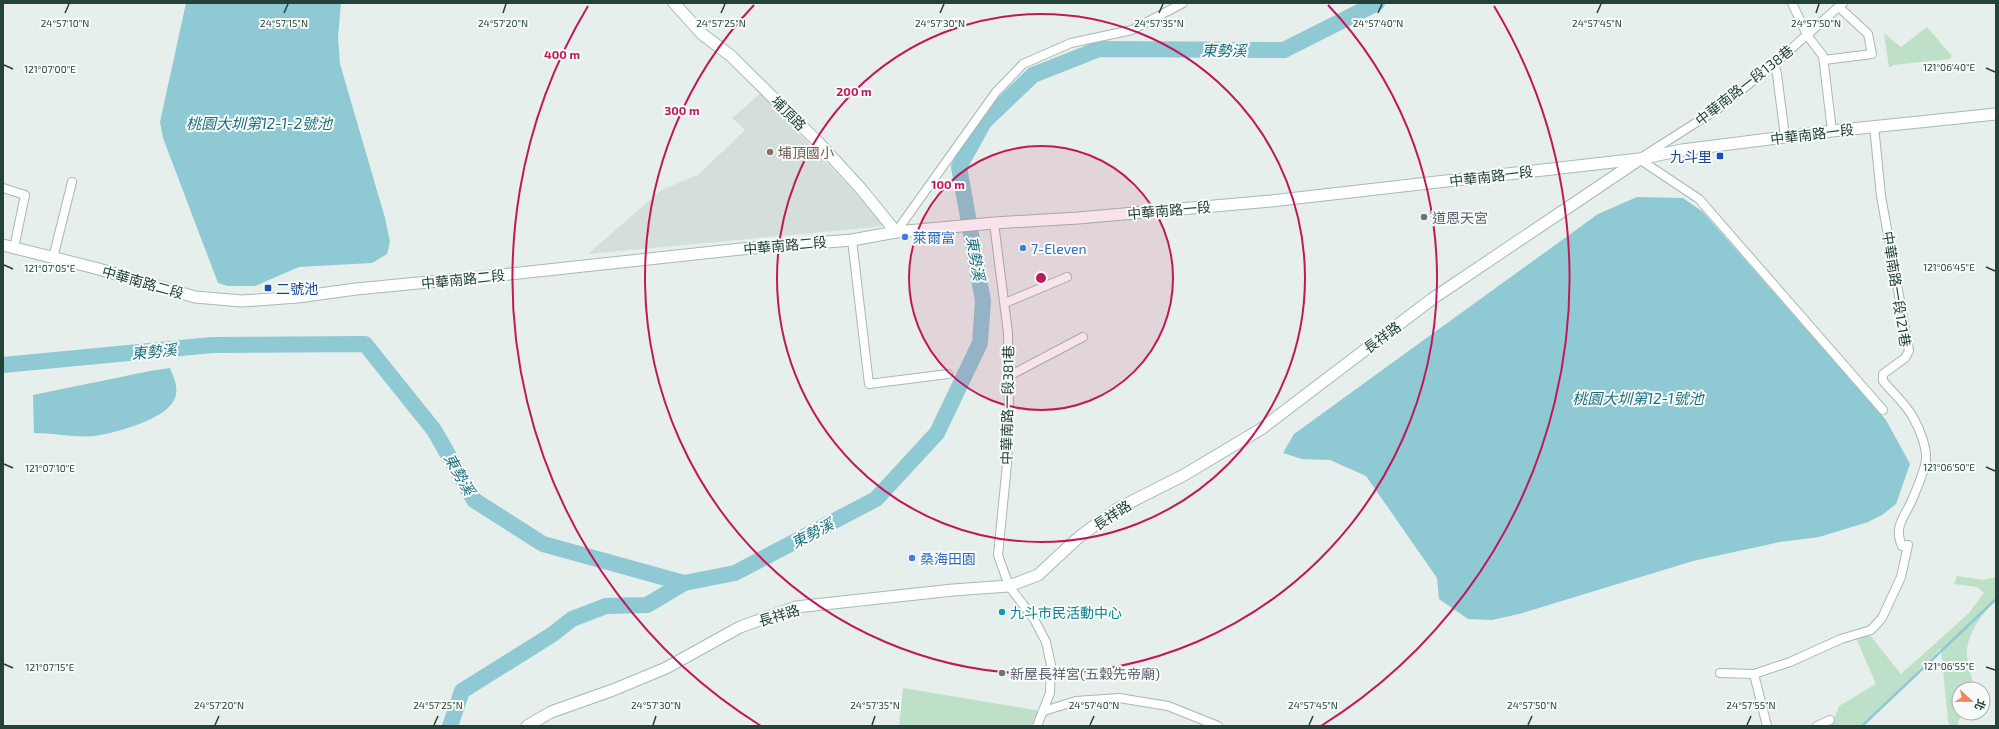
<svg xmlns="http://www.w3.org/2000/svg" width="1999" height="729" font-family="'Exo 2','Noto Sans TC',sans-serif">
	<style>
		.built { fill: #d4dfda }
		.green { fill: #bfe0c8 }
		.water { fill: #8ec9d4 }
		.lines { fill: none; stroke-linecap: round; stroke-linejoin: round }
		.stream { stroke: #8ec9d4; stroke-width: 2.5 }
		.river { stroke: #8ec9d4; stroke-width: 16 }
		.street-casing { stroke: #a8b8b2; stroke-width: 10 }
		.secondary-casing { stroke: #a4bbb3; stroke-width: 13 }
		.street { stroke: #fff; stroke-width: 8 }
		.secondary { stroke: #fff; stroke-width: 11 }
		.ticks { fill: none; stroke: #24423a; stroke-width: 1.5 }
		.ring { fill: none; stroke: #c2185b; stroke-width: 2 }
		.education-dot { fill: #8d6e63; stroke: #f7fbf9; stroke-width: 1.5 }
		.transit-dot { fill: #1a4fb4; stroke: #f7fbf9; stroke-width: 1.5 }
		.worship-dot { fill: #6b7280; stroke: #f7fbf9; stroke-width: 1.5 }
		.shop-dot { fill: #3f7fe0; stroke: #f7fbf9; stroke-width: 1.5 }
		.culture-dot { fill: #0f9aa8; stroke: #f7fbf9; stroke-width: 1.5 }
		.labels { text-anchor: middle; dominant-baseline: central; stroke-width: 4; stroke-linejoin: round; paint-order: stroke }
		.street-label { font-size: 14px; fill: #24423a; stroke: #f7fbf9 }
		.education-label { font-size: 14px; fill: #785e54; stroke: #f7fbf9; text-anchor: start }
		.transit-label { font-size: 14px; fill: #164399; stroke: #f7fbf9; text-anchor: end }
		.worship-label { font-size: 14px; fill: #5b616d; stroke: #f7fbf9; text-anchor: start }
		.shop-label { font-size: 14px; fill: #366cbe; stroke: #f7fbf9; text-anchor: start }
		.culture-label { font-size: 14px; fill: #0d838f; stroke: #f7fbf9; text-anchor: start }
		.water-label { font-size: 15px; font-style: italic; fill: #1c6f80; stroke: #f7fbf9 }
		.ticks-label { font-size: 10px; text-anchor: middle; fill: #24423a; stroke: #f7fbf9; stroke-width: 4; stroke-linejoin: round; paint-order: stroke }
		.centre { fill: #c2185b; stroke: #f7fbf9; stroke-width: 2 }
		.ring-label { font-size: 12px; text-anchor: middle; font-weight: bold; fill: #c2185b; stroke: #f7fbf9; stroke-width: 4; stroke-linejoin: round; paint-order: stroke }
	</style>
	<rect width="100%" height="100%" fill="#e6efeb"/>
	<!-- built -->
	<path class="built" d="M 761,93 L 886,226 L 588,254 L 660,191 L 699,174 L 745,130 L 732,118 Z"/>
	<!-- green -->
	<g class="green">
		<path d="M 1927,27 L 1952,56 L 1950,59 L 1893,65 L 1889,68 L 1884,33 L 1901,47 Z"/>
		<path d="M 1957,576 L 1983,580 L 1996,577 L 1996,599 C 1982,615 1966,633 1967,656 C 1968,666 1972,678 1975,689 L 1959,689 L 1959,713 L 1962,713 L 1958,723 L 1959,726 L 1950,726 L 1948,721 L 1941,648 L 1862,726 L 1818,726 L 1835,717 L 1839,706 L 1876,684 L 1857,640 L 1869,634 L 1901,674 L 1968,614 L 1984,593 L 1977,587 L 1954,584 Z"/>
		<path d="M 903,688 L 1041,711 L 1031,726 L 899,726 Z"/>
	</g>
	<!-- water -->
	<g class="water">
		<path d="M 186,3 L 341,3 L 338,37 L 340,64 L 385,218 L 390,242 L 387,254 L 372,263 L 299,267 L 255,286 L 228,286 L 218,283 L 163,138 L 160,122 Z"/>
		<path d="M 1637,197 L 1683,198 L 1703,212 L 1886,420 L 1910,464 L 1896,504 L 1882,515 L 1868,522 L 1819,537 L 1780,542 L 1693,561 L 1519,614 L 1492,620 L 1468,619 L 1439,599 L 1437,578 L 1366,476 L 1330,460 L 1302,459 L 1283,453 L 1294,434 L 1598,214 Z"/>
		<path d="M 170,368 C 174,378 179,388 175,398 C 168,419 115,433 95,436 C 78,438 52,433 34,433 L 33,395 L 150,371 Z"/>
	</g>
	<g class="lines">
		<!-- stream -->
		<path class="stream" d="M 1862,726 L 1996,599"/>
		<!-- river -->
		<g class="river">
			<path d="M 3,365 L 212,345 L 365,344 L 434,430 L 474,500 L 543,544 L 684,583 L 735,573 L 876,499 L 937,433 L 980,343 L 983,301 L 959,167 L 984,122 L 1033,75 L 1099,49 L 1284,50 L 1377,3"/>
			<path d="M 450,726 L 462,691 L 553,634 L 572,619 L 606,606 L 647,605 L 684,583"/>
		</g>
		<!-- street casing -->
		<g class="street-casing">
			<g id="street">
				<path d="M 1792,3 L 1807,35 L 1823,56 L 1832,131"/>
				<path d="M 1843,3 L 1774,64 L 1719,108 L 1639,159 L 1699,199 L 1883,410"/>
				<path d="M 1824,60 L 1872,54 L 1868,34 L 1839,7"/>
				<path d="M 1774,64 L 1777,74 L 1785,137"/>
				<path d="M 3,188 L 25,195 L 14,248"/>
				<path d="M 994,223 L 1008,333 L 1009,409 L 1007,464 L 998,555 L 1009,586 L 1034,619 L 1046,642 L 1051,665 L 1050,693 L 1037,726"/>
				<path d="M 896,232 L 996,92 L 1023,64 L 1071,43 L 1132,30 L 1183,3"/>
				<path d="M 852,240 L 869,384 L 948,374"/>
				<path d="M 53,258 L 72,182"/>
				<path d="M 1005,303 L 1067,277"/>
				<path d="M 1009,376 L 1083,337"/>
				<path d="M 1720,673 L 1754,674 L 1790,662 L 1841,639 L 1871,630 L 1882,618 L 1901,577 L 1908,545 L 1902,546 C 1893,526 1905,517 1912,500 C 1917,488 1924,473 1926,460 C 1927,448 1920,430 1914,419 C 1907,405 1893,393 1883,381 L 1883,374 L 1905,358 L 1909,351 L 1881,196 L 1874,126"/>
				<path d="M 1754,674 L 1767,726"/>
				<path d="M 1044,711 L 1076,701 L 1119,698 L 1168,706 L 1218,726"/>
				<path d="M 1817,726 L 1830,720"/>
			</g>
		</g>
		<!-- secondary casing -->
		<g class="secondary-casing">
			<g id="secondary">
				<path d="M 674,3 L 702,34 L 731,56 L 819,143 L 862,190 L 896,232"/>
				<path d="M 3,245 L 95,268 L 195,297 L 242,301 L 298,297 L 356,289 L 501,275 L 741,249 L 852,240 L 896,232 L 994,223 L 1078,218 L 1271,201 L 1639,159 L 1682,150 L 1832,131 L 1996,114"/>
				<path d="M 527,726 L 551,712 L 613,690 L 666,668 L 740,627 L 796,607 L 953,590 L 1009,586 L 1038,575 L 1079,537 L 1117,509 L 1184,475 L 1261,429 L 1432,299 L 1637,161"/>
			</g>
		</g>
		<!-- street -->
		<use href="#street" class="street"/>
		<!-- secondary -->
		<use href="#secondary" class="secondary"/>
	</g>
	<!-- ticks -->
	<path class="ticks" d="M 65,13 L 69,4M 284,13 L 288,4M 503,13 L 506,4M 721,13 L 725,4M 940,13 L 944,4M 1159,13 L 1163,4M 1378,13 L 1382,4M 1597,13 L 1601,4M 1816,13 L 1819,4M 4,65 L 13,69M 1986,68 L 1995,72M 4,265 L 13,269M 1986,267 L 1995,271M 4,464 L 13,468M 1986,467 L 1995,471M 4,664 L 13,668M 1986,667 L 1995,670M 215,725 L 219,716M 434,725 L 438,716M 653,725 L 656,716M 872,725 L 875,716M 1090,725 L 1094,716M 1309,725 L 1313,716M 1528,725 L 1532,716M 1747,725 L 1751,716"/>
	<!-- distance rings -->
	<circle cx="1041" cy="278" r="132" fill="#c2185b" fill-opacity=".12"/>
	<g class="ring">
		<circle cx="1041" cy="278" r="132"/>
		<circle cx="1041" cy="278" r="264"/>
		<path d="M1328 5A396 396 0 1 1 754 5"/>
		<path d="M761 726A528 528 0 0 1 588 6M1494 6A528 528 0 0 1 1321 726"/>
	</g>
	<!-- markers -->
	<circle class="education-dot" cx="770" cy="152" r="4"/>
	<g class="transit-dot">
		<rect x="1716" y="152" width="8" height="8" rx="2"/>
		<rect x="264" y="284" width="8" height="8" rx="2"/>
	</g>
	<g class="worship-dot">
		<circle cx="1424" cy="217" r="4"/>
		<circle cx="1002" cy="673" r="4"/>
	</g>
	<g class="shop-dot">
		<circle cx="905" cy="237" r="4"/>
		<circle cx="1023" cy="248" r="4"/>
		<circle cx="912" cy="558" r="4"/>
	</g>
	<circle class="culture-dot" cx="1002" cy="612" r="4"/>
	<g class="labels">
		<!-- street labels -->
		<g class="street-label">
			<text transform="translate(1744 85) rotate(-38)">中華南路一段138巷</text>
			<text transform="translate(789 113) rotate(45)">埔頂路</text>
			<text transform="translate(1812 134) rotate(-7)">中華南路一段</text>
			<text transform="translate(1491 176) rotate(-7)">中華南路一段</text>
			<text transform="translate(1169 210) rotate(-5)">中華南路一段</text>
			<text transform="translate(785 245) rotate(-5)">中華南路二段</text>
			<text transform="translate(463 279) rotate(-6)">中華南路二段</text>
			<text transform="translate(143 282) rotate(16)">中華南路二段</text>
			<text transform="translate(1897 289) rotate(81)">中華南路一段121巷</text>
			<text transform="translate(1382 337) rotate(-37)">長祥路</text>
			<text transform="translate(1007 405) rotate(-89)">中華南路一段381巷</text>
			<text transform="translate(1112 515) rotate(-33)">長祥路</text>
			<text transform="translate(779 615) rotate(-17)">長祥路</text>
		</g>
		<!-- education labels -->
		<g class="education-label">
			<text x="778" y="152">埔頂國小</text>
		</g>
		<!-- transit labels -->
		<g class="transit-label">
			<text x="1712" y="156">九斗里</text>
			<text x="276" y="288" text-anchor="start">二號池</text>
		</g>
		<!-- worship labels -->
		<g class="worship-label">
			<text x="1432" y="217">道恩天宮</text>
			<text x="1010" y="673">新屋長祥宮(五穀先帝廟)</text>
		</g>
		<!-- shop labels -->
		<g class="shop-label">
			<text x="913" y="237">萊爾富</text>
			<text x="1031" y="248">7-Eleven</text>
			<text x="920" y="558">桑海田園</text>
		</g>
		<!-- culture labels -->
		<g class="culture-label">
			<text x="1010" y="612">九斗市民活動中心</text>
		</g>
		<!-- water labels -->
		<g class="water-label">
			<text x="1224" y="50">東勢溪</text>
			<text x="259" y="123">桃園大圳第12-1-2號池</text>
			<text transform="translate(976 258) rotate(80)">東勢溪</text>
			<text transform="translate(154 351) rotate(-5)">東勢溪</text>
			<text x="1638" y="398">桃園大圳第12-1號池</text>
			<text transform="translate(460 474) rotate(60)">東勢溪</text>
			<text transform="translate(812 533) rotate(-28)">東勢溪</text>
		</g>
	</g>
	<g class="ticks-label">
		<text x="65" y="27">24°57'10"N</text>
		<text x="284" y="27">24°57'15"N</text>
		<text x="503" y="27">24°57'20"N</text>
		<text x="721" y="27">24°57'25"N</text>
		<text x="940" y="27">24°57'30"N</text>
		<text x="1159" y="27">24°57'35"N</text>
		<text x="1378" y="27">24°57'40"N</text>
		<text x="1597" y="27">24°57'45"N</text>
		<text x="1816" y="27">24°57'50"N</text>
		<text x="1949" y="71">121°06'40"E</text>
		<text x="50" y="73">121°07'00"E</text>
		<text x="1949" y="271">121°06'45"E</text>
		<text x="50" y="272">121°07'05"E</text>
		<text x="1949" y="471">121°06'50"E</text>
		<text x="50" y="472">121°07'10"E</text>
		<text x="1949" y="670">121°06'55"E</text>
		<text x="50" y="671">121°07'15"E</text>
		<text x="219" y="709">24°57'20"N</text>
		<text x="438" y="709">24°57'25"N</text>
		<text x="656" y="709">24°57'30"N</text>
		<text x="875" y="709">24°57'35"N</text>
		<text x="1094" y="709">24°57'40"N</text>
		<text x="1313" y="709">24°57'45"N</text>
		<text x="1532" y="709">24°57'50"N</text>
		<text x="1751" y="709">24°57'55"N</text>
	</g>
	<circle cx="1041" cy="278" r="6" class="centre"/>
	<g class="ring-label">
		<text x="562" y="59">400 m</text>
		<text x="854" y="96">200 m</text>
		<text x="682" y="115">300 m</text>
		<text x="948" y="189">100 m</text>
	</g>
	<!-- border -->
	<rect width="1999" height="729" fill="none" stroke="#24423a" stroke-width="8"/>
	<!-- north arrow -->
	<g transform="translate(1971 701) rotate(112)"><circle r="19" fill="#f7fbf9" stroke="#a3b1ad"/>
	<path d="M0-3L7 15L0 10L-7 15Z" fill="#f4845f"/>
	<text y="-6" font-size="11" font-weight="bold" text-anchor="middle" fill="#24423a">北</text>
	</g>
</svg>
